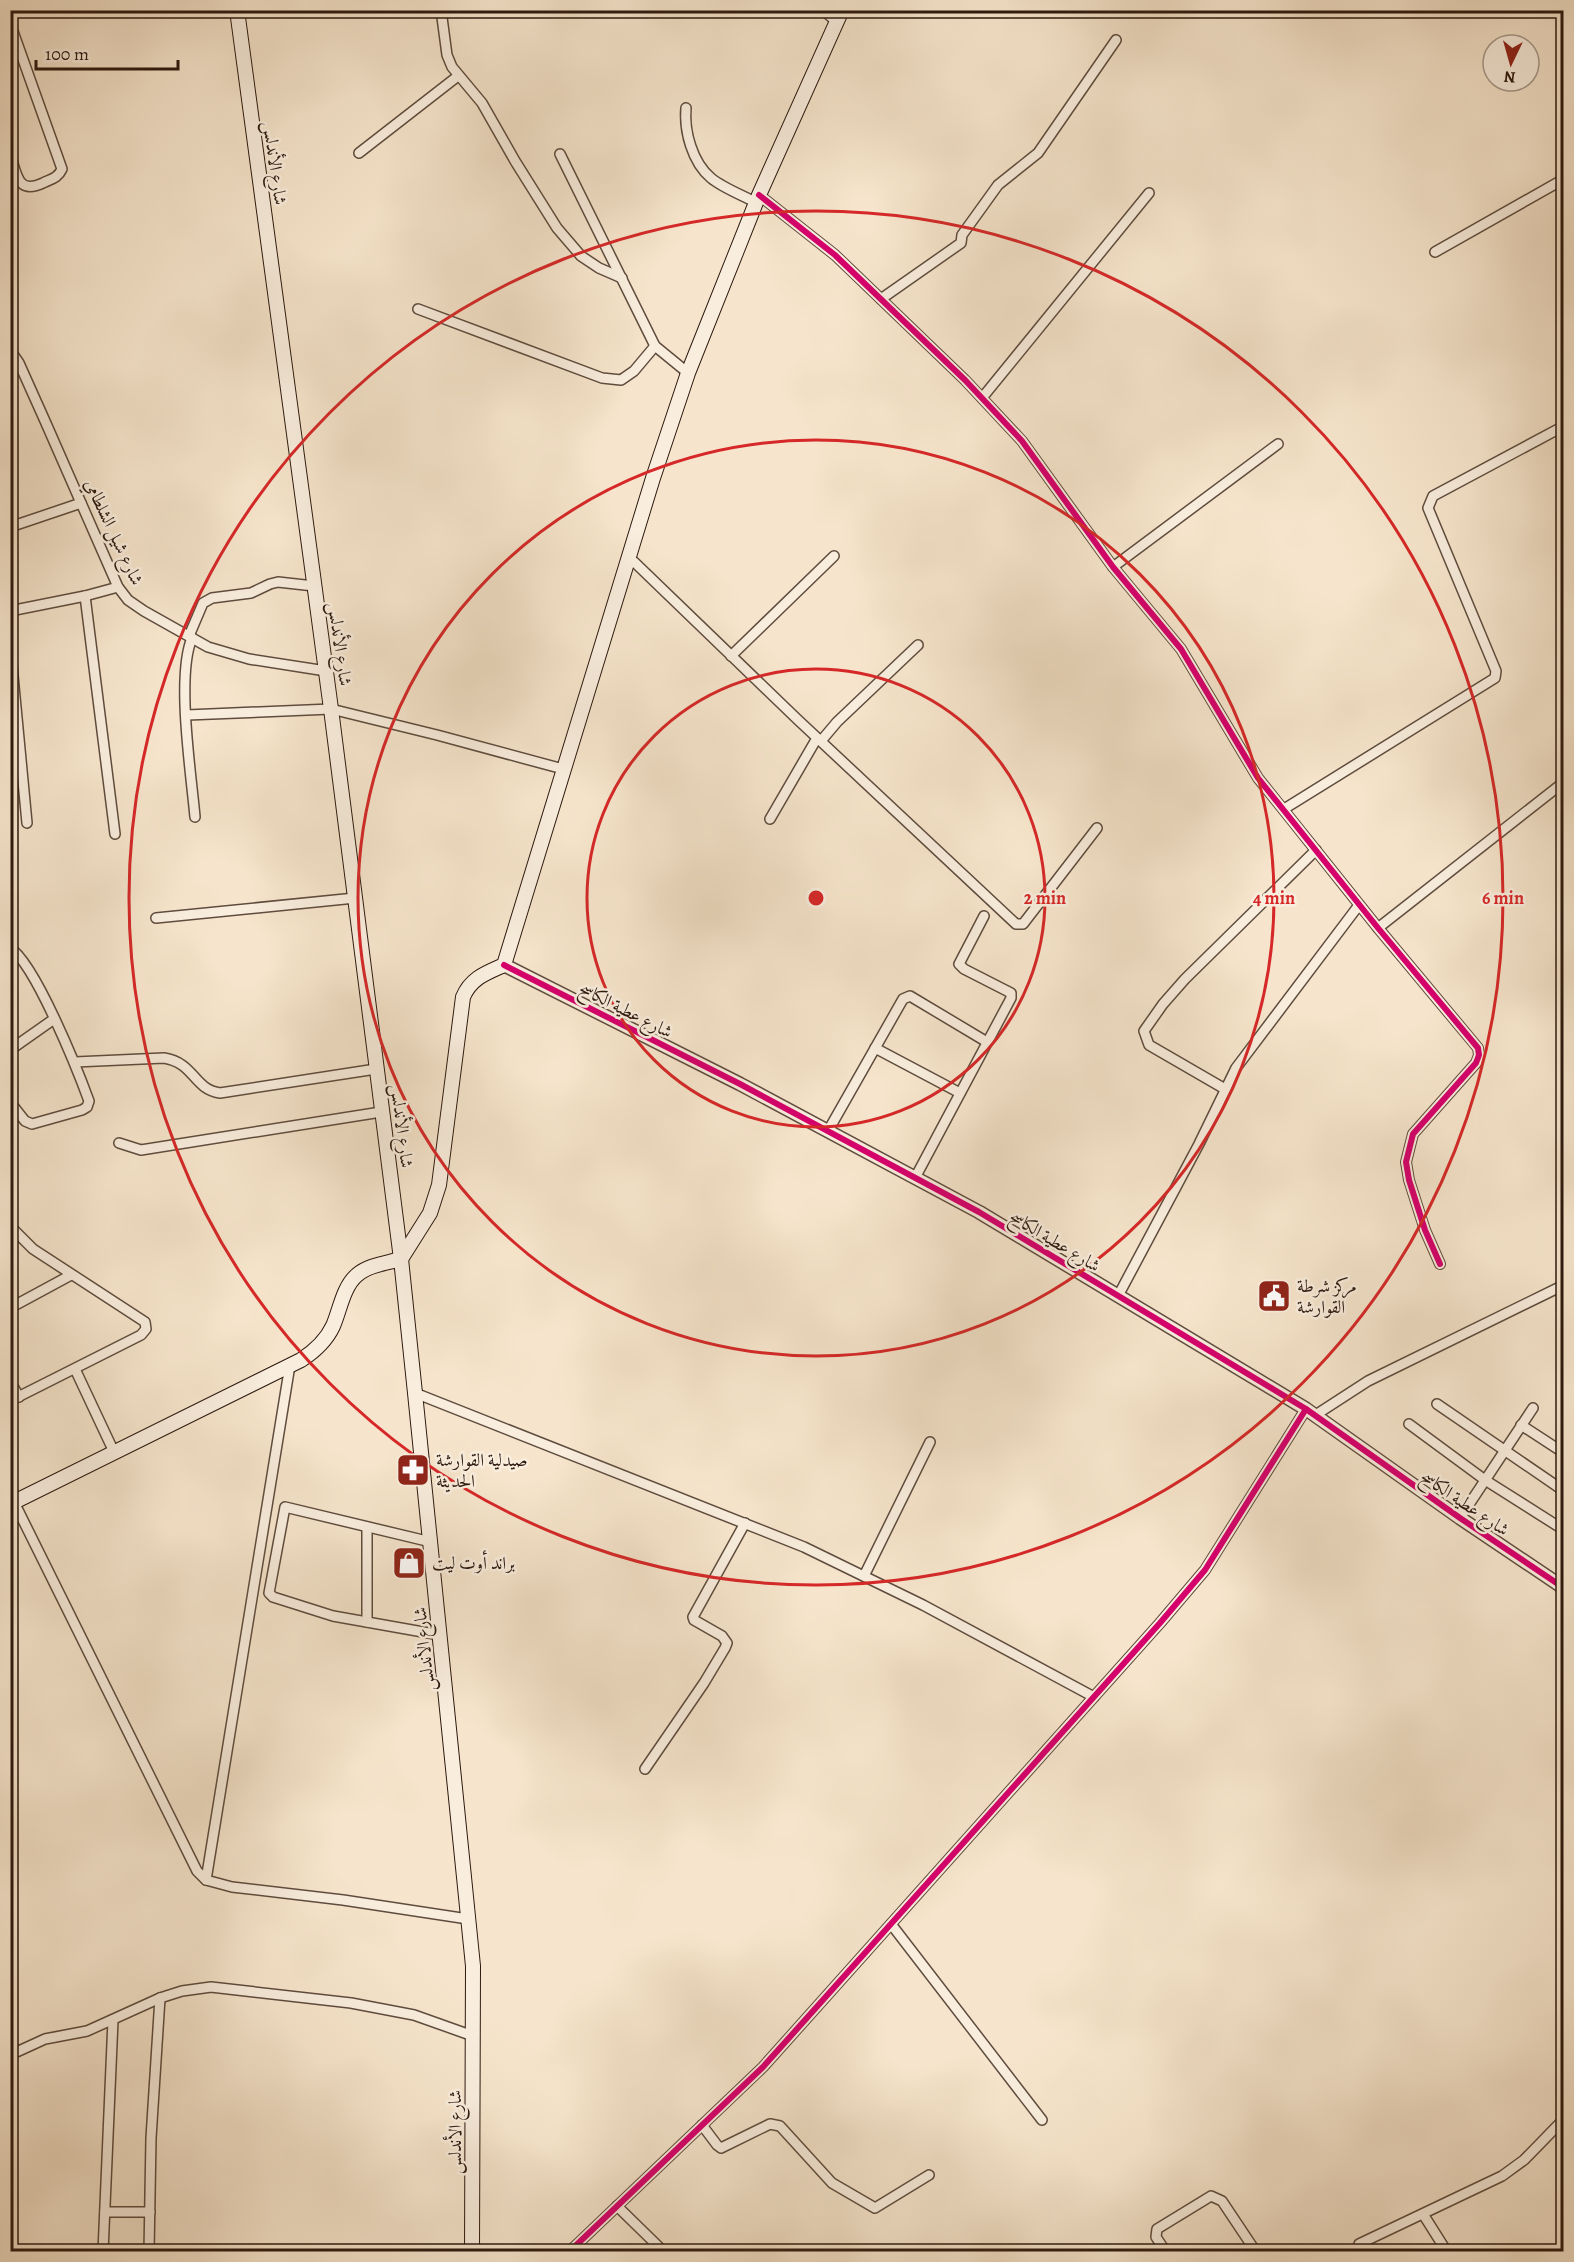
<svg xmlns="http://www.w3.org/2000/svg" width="1574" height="2262" font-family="Alegreya,Amiri,serif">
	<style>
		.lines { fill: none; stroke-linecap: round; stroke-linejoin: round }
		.minor-casing { stroke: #5f4c3e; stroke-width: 12 }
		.tertiary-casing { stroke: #5f4c3e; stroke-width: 15 }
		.secondary-casing { stroke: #2d190f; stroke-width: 16 }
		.minor { stroke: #f9eede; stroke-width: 9 }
		.tertiary { stroke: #f9eede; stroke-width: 12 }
		.secondary { stroke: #f9eede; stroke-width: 14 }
		.cycleway-casing { stroke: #f9eede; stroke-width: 10 }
		.cycleway { stroke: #d6006c; stroke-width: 6 }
		.ring { fill: none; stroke: #d62828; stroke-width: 3 }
		.labels { text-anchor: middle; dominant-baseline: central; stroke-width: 5; stroke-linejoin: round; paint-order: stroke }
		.street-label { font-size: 18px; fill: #2d190f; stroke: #f9eede }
		.poi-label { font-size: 18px; fill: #2d190f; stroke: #f9eede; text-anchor: start }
		.centre { fill: #d62828; stroke: #f9eede; stroke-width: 3 }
		.ring-label { font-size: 18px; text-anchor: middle; font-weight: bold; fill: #d62828; stroke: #f9eede; stroke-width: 5; stroke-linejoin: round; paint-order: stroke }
	</style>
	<rect width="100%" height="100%" fill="#f6e5cc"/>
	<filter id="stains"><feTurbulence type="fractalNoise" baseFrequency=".00333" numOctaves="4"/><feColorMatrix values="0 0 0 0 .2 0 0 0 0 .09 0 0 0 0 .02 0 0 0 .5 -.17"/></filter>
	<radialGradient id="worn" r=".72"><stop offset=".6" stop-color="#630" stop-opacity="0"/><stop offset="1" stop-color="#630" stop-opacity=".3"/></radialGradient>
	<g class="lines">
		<!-- minor casing -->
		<g class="minor-casing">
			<g id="minor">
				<path d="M 441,10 L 447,55 L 452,67 L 482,103 L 515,161 L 557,228 L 581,256 L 599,268 L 622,278"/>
				<path d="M 823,10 L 837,22"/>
				<path d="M 10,23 L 62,169 C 58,178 51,179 43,183 C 17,195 17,174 10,154"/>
				<path d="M 686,108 C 684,131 692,162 711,178 C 723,188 742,195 757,203"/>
				<path d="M 359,153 L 458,76"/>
				<path d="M 560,154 L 655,346 L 688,373"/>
				<path d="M 759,195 L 835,255 L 965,380 L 1022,441 L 1113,567 L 1181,649 L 1258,778 L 1378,928 L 1478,1048 L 1479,1055 L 1476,1063 L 1413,1134 L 1406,1162 L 1409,1180 L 1425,1230 L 1440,1264"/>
				<path d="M 1435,252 L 1564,179"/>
				<path d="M 881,299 L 961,243 L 962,235 L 998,185 L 1038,153 L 1116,40"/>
				<path d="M 418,309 L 602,378 L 621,380 L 634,371 L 655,346"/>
				<path d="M 10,350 L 19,363 L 45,421 L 118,587 L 128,600 L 144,611 L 208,647 L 249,659 L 326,671"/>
				<path d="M 982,398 L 1149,193"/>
				<path d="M 10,527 L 81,503"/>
				<path d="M 629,557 L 797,719 L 1016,924 L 1023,924 L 1097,828"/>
				<path d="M 1113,567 L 1278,444"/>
				<path d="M 85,596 L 115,834"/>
				<path d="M 10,611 L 85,596 L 118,587"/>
				<path d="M 189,636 L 203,603 L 212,598 L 251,593 L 270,584 L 278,582 L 314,586"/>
				<path d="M 192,638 C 176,676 191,772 195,817"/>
				<path d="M 10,644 L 27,823"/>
				<path d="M 731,656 L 834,556"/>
				<path d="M 187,715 L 331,709 L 437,735 L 563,769"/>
				<path d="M 821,741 L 837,722 L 918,645"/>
				<path d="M 1284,809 L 1495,678 L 1496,671 L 1428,508 L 1433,496 L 1564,426"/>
				<path d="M 770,819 L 817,738"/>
				<path d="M 156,918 L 355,898"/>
				<path d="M 1378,928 L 1564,782"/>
				<path d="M 10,948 C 35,963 78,1071 89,1101 L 87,1107 L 82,1110 L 32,1124 L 25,1121 L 10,1102"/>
				<path d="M 875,1048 L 960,1093"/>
				<path d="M 10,1050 L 54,1019"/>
				<path d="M 75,1062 L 164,1058 C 195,1063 193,1089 220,1093 L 376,1069"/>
				<path d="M 1225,1089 L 1149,1045 L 1144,1031 L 1163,1004 L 1185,979 L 1316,850"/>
				<path d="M 828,1131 L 903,999 L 910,996 L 987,1042"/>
				<path d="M 119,1143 L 141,1150 L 381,1112"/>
				<path d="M 915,1178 L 1011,998 L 1011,993 L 964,969 L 959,964 L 984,916"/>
				<path d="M 10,1226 L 33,1249 L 145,1322 L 146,1329 L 141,1335 L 10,1401"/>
				<path d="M 1118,1296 L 1199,1144 L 1236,1068 L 1359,905"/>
				<path d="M 10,1308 L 71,1275"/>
				<path d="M 75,1369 L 114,1452"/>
				<path d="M 10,1381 L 19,1397"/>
				<path d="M 415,1393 L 804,1547 L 923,1605 L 1094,1697"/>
				<path d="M 1437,1404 L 1564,1491"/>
				<path d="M 1314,1416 L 1368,1381 L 1564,1285"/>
				<path d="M 1409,1424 L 1485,1480 L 1564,1530"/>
				<path d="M 1521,1425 L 1564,1453"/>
				<path d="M 14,1502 L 197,1871 L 206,1880 L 232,1887 L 343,1900 L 468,1919"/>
				<path d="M 1460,1518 L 1533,1408"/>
				<path d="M 367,1527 L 367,1622"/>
				<path d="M 431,1542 L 285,1507 L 269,1593 L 273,1597 L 333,1616 L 440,1635"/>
				<path d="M 864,1576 L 930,1442"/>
				<path d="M 645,1769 L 704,1683 L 725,1648 L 727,1643 L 722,1636 L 694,1620 L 693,1617 L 745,1523"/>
				<path d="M 206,1880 L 290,1365"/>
				<path d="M 891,1924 L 1042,2120"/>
				<path d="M 10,2055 L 45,2039 L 87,2031 L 160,1998 L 182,1991 L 211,1987 L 351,2003 L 414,2015 L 473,2036"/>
				<path d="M 702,2125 L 717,2145 L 721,2148 L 770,2124 L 780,2126 L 832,2183 L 875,2208 L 929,2175"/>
				<path d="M 617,2206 L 664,2252"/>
				<path d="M 105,2212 L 150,2212"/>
				<path d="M 1423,2214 L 1447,2252"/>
				<path d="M 103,2252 L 113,2020"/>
				<path d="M 149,2252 L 151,2138 L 160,1998"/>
				<path d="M 569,2252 L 763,2067 L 1160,1623 L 1205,1570 L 1306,1409"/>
				<path d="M 1166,2252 L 1156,2237 L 1157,2229 L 1211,2196 L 1222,2201 L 1256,2252"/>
				<path d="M 1357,2252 L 1359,2244 L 1502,2176 L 1524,2160 L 1564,2119"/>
			</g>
		</g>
		<!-- tertiary casing -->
		<g class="tertiary-casing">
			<path id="tertiary" d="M 504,965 L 740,1084 L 979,1212 L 1306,1409 L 1460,1518 L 1564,1588"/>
		</g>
		<!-- secondary casing -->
		<g class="secondary-casing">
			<g id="secondary">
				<path d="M 237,10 L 331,709 L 401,1259 L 415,1393 L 473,1966 L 472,2252"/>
				<path d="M 10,1504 L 301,1360 C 315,1351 326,1341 333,1326 C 340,1310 343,1287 357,1275 C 368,1265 387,1263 401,1259 L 430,1213 L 439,1185 L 463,997 C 471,978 486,973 504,965 L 653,478 L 688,373 L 759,195 L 842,10"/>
			</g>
		</g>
		<!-- minor -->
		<use href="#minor" class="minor"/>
		<!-- tertiary -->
		<use href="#tertiary" class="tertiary"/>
		<!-- secondary -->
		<use href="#secondary" class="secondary"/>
		<!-- cycleway casing -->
		<g class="cycleway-casing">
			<g id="cycleway">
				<path d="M 759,195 L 835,255 L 965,380 L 1022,441 L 1113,567 L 1181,649 L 1258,778 L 1378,928 L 1478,1048 L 1479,1055 L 1476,1063 L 1413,1134 L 1406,1162 L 1409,1180 L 1425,1230 L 1440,1264"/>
				<path d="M 504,965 L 740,1084 L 979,1212 L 1306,1409 L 1460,1518 L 1564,1588"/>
				<path d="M 569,2252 L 763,2067 L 1160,1623 L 1205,1570 L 1306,1409"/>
			</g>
		</g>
		<!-- cycleway -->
		<use href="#cycleway" class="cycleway"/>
	</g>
	<!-- distance rings -->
	<g class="ring">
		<circle cx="816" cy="898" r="229"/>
		<circle cx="816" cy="898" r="458"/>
		<circle cx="816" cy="898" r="687"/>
	</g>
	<!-- icons -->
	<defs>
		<g id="civic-square" transform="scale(1.725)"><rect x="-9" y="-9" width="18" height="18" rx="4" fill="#8f2418" stroke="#f9eede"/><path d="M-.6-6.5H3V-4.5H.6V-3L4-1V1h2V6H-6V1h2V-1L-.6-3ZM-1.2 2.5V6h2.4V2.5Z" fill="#fff"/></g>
		<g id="pharmacy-square" transform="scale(1.725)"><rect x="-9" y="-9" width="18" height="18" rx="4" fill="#8f2418" stroke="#f9eede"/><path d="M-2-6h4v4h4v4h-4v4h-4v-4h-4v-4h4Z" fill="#fff"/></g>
		<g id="shop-square" transform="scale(1.725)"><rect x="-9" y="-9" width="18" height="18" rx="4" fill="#8f2418" stroke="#f9eede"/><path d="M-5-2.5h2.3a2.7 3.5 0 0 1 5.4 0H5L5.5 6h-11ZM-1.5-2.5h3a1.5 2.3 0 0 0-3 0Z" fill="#fff"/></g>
	</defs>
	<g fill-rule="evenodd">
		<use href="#civic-square" x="1274" y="1296"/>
		<use href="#pharmacy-square" x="413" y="1470"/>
		<use href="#shop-square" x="409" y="1563"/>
	</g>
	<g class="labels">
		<!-- street labels -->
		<g class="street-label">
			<text transform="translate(275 163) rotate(82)">شارع الأندلس</text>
			<text transform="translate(114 532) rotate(65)">شارع شيل الشلطامي</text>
			<text transform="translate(340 644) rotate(82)">شارع الأندلس</text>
			<text transform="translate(626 1010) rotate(27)">شارع عطية الكاسح</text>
			<text transform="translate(402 1126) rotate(83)">شارع الأندلس</text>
			<text transform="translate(1055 1241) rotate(31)">شارع عطية الكاسح</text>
			<text transform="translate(1465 1503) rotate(34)">شارع عطية الكاسح</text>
			<text transform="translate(424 1649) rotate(-96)">شارع الأندلس</text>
			<text transform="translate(455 2132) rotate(-90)">شارع الأندلس</text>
		</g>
		<!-- poi labels -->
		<g class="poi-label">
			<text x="1297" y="1286">مركز شرطة<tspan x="1297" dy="21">القوارشة</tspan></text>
			<text x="436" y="1460">صيدلية القوارشة<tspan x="436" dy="21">الحديثة</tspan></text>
			<text x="432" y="1563">براند أوت ليت</text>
		</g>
	</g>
	<circle cx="816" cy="898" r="9" class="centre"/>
	<g class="ring-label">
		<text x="1045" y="904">2 min</text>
		<text x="1274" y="904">4 min</text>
		<text x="1503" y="904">6 min</text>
	</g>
	<!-- margin -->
	<rect width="1574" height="2262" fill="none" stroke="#f6e5cc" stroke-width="36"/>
	<rect x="12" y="12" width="1550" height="2238" fill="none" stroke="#2d190f" stroke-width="3"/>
	<rect x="18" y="18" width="1538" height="2226" fill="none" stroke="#2d190f" stroke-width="1.5"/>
	<!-- north arrow -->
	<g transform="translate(1511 63) rotate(185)"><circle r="28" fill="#f9eede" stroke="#a7998b" stroke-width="1.5"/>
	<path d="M0-4.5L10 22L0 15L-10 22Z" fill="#8f2418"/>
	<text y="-9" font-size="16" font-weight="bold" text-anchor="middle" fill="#2d190f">N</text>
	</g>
	<!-- scale -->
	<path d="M36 60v9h142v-9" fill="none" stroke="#2d190f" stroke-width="3"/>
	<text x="45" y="60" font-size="18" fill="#2d190f" stroke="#f9eede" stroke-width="4.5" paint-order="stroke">100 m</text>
	<rect width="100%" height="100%" filter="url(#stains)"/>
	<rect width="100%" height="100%" fill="url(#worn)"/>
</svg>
